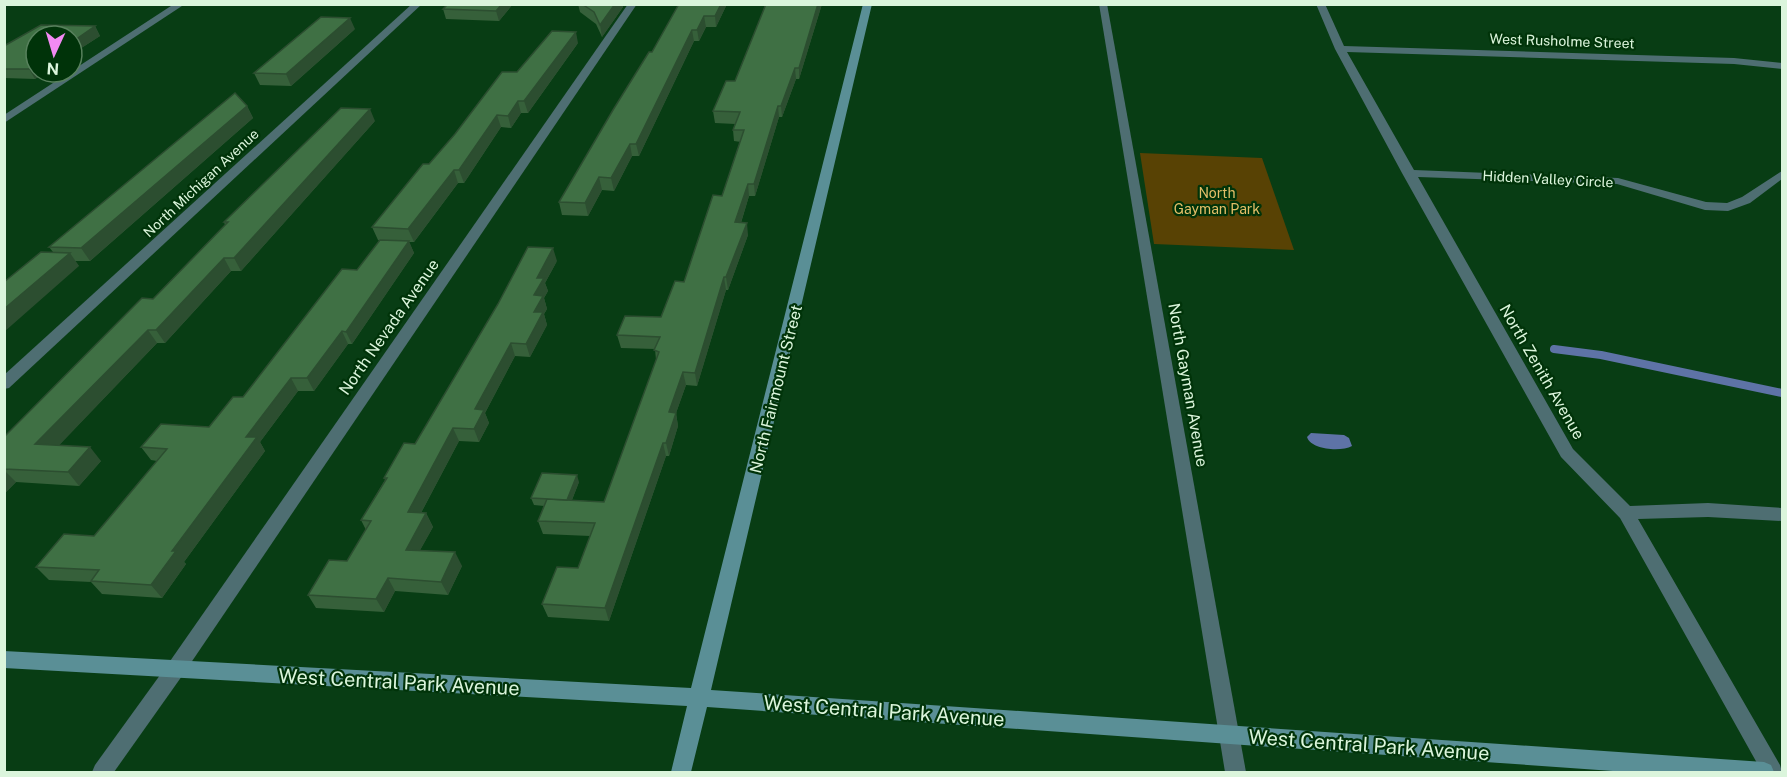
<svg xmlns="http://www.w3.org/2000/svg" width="1787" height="777" font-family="'Public Sans',sans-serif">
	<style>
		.green { fill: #584204 }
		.water { fill: #5e73a6 }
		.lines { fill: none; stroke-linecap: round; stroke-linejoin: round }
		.stream { stroke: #5e73a6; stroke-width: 8 }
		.lane { fill: #4e6e72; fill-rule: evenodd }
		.street { fill: #4e6e72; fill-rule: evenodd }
		.secondary { fill: #5a8f96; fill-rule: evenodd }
		.wall { fill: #36603a }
		.shaded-wall { fill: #2c4e30 }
		.building { fill: #3f7044; stroke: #2c4e30; stroke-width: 1.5 }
		.labels { text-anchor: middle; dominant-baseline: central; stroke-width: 4.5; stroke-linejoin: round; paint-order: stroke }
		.far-street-label { font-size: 14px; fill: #dbf5dc; stroke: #003309 }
		.far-park-label { font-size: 14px; fill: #e3be68; stroke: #003309 }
		.street-label { font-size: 16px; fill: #dbf5dc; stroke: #003309 }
		.near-street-label { font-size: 20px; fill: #dbf5dc; stroke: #003309 }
	</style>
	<rect width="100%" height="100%" fill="#083d14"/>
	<!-- green -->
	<path class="green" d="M 1140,153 L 1262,158 L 1294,250 L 1154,244 Z"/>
	<!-- water -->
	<path class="water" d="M 1311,433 L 1344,435 L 1349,438 L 1352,446 C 1341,452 1311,450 1307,437 Z"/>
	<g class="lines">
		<!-- stream -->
		<path class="stream" d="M 1554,349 L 1601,355 L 1782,393"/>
		<!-- lane -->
		<path class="lane" d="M 175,661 L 182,664 L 185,670 L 182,676 L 114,772 L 92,772 L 95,765 L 168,664 Z"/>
		<!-- street -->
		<g class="street">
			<path d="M 174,4 L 185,4 L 4,123 L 4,115 Z"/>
			<path d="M 412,4 L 422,4 L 9,388 L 4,389 L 4,375 Z"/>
			<path d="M 628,4 L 637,4 L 182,676 L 175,679 L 168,676 L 165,670 L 168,664 Z"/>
			<path d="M 1099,4 L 1107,4 L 1246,772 L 1225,772 Z"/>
			<path d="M 1316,4 L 1325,4 L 1344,46 L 1734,58 L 1782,63 L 1782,69 L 1734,64 L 1347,52 L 1414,170 L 1618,178 L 1706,202 L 1727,203 L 1742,197 L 1782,171 L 1782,179 L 1750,203 L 1728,211 L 1705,210 L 1617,184 L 1418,177 L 1573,449 L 1630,506 L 1708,503 L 1782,508 L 1782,521 L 1708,517 L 1638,519 L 1780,765 L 1782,772 L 1762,772 L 1620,518 L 1561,457 L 1402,173 L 1335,49 Z"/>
		</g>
		<!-- secondary -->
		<path class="secondary" d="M 863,4 L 872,4 L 711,690 L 1764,762 L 1771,765 L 1774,772 L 1627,772 L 707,707 L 691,772 L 671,772 L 687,706 L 4,668 L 4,651 L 691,688 Z"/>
	</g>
	<!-- wall -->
	<g class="wall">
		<path d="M 513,4 L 499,21 L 446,19 L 443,9 Z"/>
		<path d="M 578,4 L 623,4 L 623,7 L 602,37 L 596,24 L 580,12 Z"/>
		<path d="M 679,4 L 727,4 L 716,27 L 706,27 L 699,41 L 694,41 L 639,156 L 632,156 L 614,191 L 602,190 L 588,216 L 562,215 L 559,202 L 652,52 Z"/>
		<path d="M 822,4 L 799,79 L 796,79 L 782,117 L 779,117 L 755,196 L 749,196 L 741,223 L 748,235 L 728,290 L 726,290 L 697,386 L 686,385 L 676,413 L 678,426 L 669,456 L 666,456 L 609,621 L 548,617 L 542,604 L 578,568 L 590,536 L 543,534 L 538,521 L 544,506 L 534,505 L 531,498 L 579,482 L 572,500 L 604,502 L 656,360 L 655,349 L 621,348 L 617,335 L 661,317 L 684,282 L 722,196 L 741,142 L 734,141 L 733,130 L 735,124 L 715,123 L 713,111 L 735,81 Z"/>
		<path d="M 41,25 L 95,26 L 100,36 L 72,54 L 72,36 L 36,36 L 36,72 L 46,72 L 35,79 L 4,78 L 4,46 Z"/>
		<path d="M 355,29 L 291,86 L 260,85 L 254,73 Z"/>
		<path d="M 578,43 L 528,113 L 521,113 L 511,128 L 501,127 L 464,183 L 458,183 L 414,242 L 409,242 L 414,253 L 352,344 L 348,344 L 314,391 L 298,391 L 260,442 L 265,451 L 184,562 L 186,564 L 162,598 L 102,594 L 91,582 L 49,580 L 36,567 L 94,536 L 157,461 L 151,460 L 141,447 L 209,427 L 243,397 L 357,270 L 380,241 L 378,240 L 372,227 L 429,164 L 517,72 Z"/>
		<path d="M 247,106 L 253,118 L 90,261 L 75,261 L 79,266 L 53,252 L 49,247 Z"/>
		<path d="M 375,121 L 241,271 L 231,271 L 165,343 L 157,343 L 58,446 L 101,461 L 79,486 L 16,482 L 4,494 L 4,437 L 153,299 L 225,225 L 224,222 Z"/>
		<path d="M 557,261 L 545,283 L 548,291 L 544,298 L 547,309 L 544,314 L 547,325 L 530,357 L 515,356 L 485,413 L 489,423 L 479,442 L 459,441 L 421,513 L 426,513 L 433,527 L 420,550 L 462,566 L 448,595 L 395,591 L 384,612 L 316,608 L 308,595 L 347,561 L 366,530 L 361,520 L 385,480 L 384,478 L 415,444 Z"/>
	</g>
	<!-- shaded-wall -->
	<g class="shaded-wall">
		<path d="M 502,4 L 513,4 L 499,21 L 496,11 Z"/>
		<path d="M 615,4 L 623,4 L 623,7 L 602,37 L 600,25 Z"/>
		<path d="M 721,4 L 727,4 L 716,27 L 715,16 Z"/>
		<path d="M 818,4 L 822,4 L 799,79 L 799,68 Z"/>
		<path d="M 704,16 L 706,27 L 699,41 L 697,30 Z"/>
		<path d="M 350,18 L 355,29 L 291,86 L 286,74 Z"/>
		<path d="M 95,26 L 100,36 L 72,54 L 72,42 Z"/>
		<path d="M 692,30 L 694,41 L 639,156 L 636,144 Z"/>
		<path d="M 576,32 L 578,43 L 528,113 L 524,101 Z"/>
		<path d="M 36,65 L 36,72 L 46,72 L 35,79 L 29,69 Z"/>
		<path d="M 795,68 L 796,79 L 782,117 L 781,106 Z"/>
		<path d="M 518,101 L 521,113 L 511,128 L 508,116 Z"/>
		<path d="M 247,106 L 253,118 L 90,261 L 81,248 Z"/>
		<path d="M 778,106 L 779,117 L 755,196 L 754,184 Z"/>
		<path d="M 370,109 L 375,121 L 241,271 L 234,258 Z"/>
		<path d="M 497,115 L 501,127 L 464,183 L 459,170 Z"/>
		<path d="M 630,144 L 632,156 L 614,191 L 611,178 Z"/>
		<path d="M 454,170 L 458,183 L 414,242 L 408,229 Z"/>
		<path d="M 599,177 L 602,190 L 588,216 L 585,203 Z"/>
		<path d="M 748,184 L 749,196 L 737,235 L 735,222 Z"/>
		<path d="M 747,223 L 748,235 L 728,290 L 726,277 Z"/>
		<path d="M 409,241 L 414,253 L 352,344 L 346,332 Z"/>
		<path d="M 553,248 L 557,261 L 545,283 L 548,291 L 544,298 L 547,309 L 544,314 L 547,325 L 530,357 L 526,344 L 534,312 L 534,295 L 537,278 Z"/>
		<path d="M 70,253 L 79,266 L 4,332 L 4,309 Z"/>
		<path d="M 224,258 L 231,271 L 165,343 L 156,330 Z"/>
		<path d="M 724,277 L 726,290 L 697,386 L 695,373 Z"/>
		<path d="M 148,330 L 157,343 L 47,458 L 35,444 Z"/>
		<path d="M 342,331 L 348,344 L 314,391 L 307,378 Z"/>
		<path d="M 511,343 L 515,356 L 485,413 L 489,423 L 479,442 L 474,429 L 475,409 Z"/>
		<path d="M 683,372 L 686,385 L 676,413 L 678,426 L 669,456 L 666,443 L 669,412 Z"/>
		<path d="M 291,378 L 298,391 L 260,442 L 265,451 L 184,562 L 186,564 L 162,598 L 151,585 L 246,437 Z"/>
		<path d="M 453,428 L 459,441 L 414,526 L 408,512 Z"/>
		<path d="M 663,443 L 666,456 L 609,621 L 605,608 Z"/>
		<path d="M 90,447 L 101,461 L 79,486 L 68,472 Z"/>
		<path d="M 4,470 L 16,482 L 4,494 Z"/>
		<path d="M 577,475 L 579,482 L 569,507 L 566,500 Z"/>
		<path d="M 426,513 L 433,527 L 413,563 L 406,550 Z"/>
		<path d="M 455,552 L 462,566 L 448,595 L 441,582 Z"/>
		<path d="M 388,578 L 395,591 L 384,612 L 376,599 Z"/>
	</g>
	<!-- building -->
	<g class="building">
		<path d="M 448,4 L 502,4 L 496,11 L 443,9 Z"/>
		<path d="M 582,4 L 615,4 L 600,25 L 594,12 Z"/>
		<path d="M 679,4 L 721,4 L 715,16 L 704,16 L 697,30 L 692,30 L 636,144 L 630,144 L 611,178 L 599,177 L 585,203 L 559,202 L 613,110 L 649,52 L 652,52 Z"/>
		<path d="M 766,4 L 818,4 L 799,68 L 795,68 L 781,106 L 778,106 L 754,184 L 748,184 L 735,222 L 747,223 L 726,277 L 724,277 L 695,373 L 683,372 L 669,412 L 676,413 L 666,443 L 663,443 L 605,608 L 542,604 L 557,567 L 578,568 L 595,523 L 538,521 L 547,499 L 604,502 L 659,352 L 654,350 L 660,337 L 617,335 L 625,316 L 661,317 L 675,281 L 684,282 L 713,195 L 722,196 L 744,130 L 733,130 L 740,112 L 713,111 L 726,81 L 735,81 Z"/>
		<path d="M 321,17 L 350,18 L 286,74 L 254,73 Z"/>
		<path d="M 41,25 L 95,26 L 72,42 L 72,36 L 36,36 L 36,65 L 29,69 L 4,69 L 4,46 Z"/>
		<path d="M 552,31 L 576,32 L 524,101 L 518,101 L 508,116 L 497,115 L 459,170 L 454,170 L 408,229 L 372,227 L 423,164 L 429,164 L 455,134 L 502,72 L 517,72 Z"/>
		<path d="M 235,93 L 247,106 L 81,248 L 49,247 Z"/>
		<path d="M 341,108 L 370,109 L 234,258 L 224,258 L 156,330 L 148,330 L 35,444 L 90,447 L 68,472 L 4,469 L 4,437 L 142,298 L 153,299 L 228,222 L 224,222 Z"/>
		<path d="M 380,240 L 409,241 L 346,332 L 342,331 L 307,378 L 291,378 L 246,437 L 257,437 L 172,551 L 176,551 L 151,585 L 91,581 L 99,570 L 36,567 L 64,534 L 94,536 L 167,449 L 141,447 L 161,424 L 209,427 L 233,397 L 243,397 L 342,269 L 357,270 Z"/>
		<path d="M 528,247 L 553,248 L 537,278 L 544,278 L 534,295 L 543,296 L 534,312 L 543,312 L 526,344 L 511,343 L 475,409 L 484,410 L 474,429 L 453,428 L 408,512 L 426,513 L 406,550 L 455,552 L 441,582 L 388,578 L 376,599 L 308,595 L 329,560 L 347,561 L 371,521 L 361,520 L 387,478 L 384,478 L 404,443 L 415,444 L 498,304 Z"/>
		<path d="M 41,252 L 70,253 L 4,309 L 4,282 Z"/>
		<path d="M 542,473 L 577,475 L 567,500 L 531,498 Z"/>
	</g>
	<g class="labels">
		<!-- far-street labels -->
		<g class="far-street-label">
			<text transform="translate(1562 41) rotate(2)">West Rusholme Street</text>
			<text transform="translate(1548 179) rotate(3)">Hidden Valley Circle</text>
			<text transform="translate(201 183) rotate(-43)">North Michigan Avenue</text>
		</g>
		<!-- far-park labels -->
		<g class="far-park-label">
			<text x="1217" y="193">North<tspan x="1217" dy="16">Gayman Park</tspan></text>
		</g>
		<!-- street labels -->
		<g class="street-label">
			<text transform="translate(389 327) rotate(-55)">North Nevada Avenue</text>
			<text transform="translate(1542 372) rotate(60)">North Zenith Avenue</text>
			<text transform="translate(1188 385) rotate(80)">North Gayman Avenue</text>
			<text transform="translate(776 389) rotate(-76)">North Fairmount Street</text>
		</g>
		<!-- near-street labels -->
		<g class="near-street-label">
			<text transform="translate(399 682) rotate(3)">West Central Park Avenue</text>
			<text transform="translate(884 711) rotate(4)">West Central Park Avenue</text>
			<text transform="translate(1369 745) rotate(4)">West Central Park Avenue</text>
		</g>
	</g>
	<!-- border -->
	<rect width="1787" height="777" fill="none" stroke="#dbf5dc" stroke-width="12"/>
	<!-- north arrow -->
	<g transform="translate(54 54) rotate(184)"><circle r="28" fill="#003309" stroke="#58815d" stroke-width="1.5"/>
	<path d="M0-4.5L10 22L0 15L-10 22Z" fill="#f28af3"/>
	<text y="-9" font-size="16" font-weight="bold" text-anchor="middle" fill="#dbf5dc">N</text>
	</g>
</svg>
